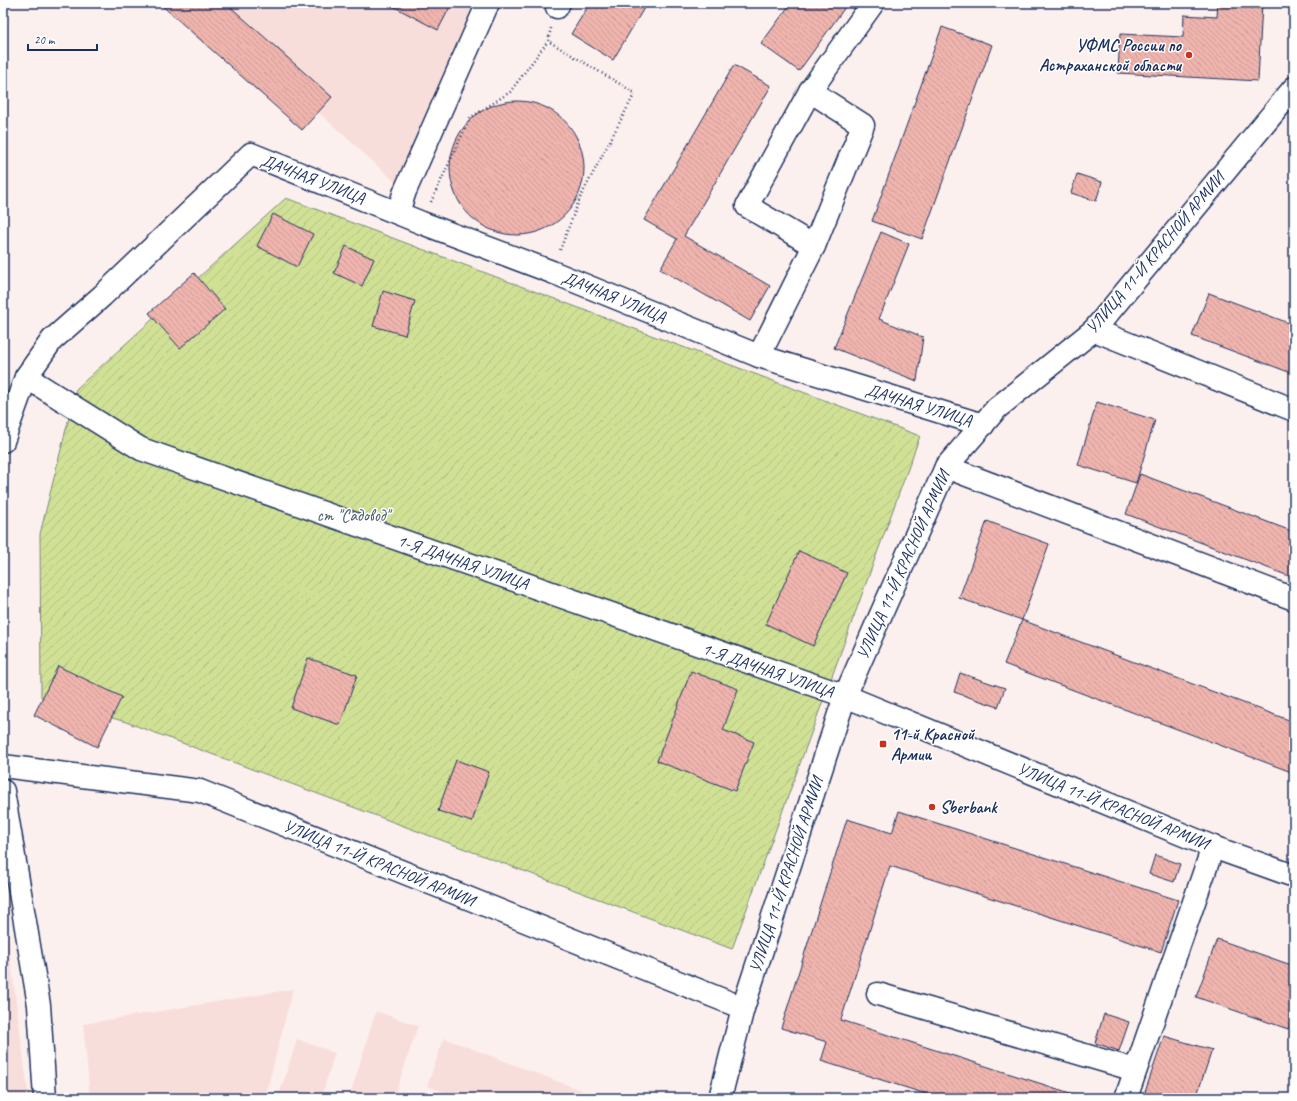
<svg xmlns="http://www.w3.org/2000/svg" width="1297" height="1101" font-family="Caveat,sans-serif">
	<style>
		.built { fill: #f8dedb }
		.garden { fill: url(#garden-furrows); stroke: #76887a }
		.building { fill: url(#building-back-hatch); stroke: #1b2f5e }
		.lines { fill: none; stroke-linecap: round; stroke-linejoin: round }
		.minor-casing { stroke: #1b2f5e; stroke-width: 25 }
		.path { stroke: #1b2f5e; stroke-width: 2.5; stroke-dasharray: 1 3; stroke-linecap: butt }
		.minor { stroke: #fff; stroke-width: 22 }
		.poi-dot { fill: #c8321e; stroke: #fff; stroke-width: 1.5 }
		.labels { text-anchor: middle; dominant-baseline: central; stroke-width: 3; stroke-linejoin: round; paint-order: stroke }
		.poi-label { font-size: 17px; font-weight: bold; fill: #1b2f5e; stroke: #fff; text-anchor: start }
		.street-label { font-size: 17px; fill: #1b2f5e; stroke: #fff }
		.park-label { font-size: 17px; fill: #485c6c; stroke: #fff }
	</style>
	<defs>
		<pattern id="garden-furrows" width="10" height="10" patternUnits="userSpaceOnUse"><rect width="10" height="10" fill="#d0e195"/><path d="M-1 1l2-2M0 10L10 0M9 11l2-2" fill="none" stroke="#b2c183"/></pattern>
		<pattern id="building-back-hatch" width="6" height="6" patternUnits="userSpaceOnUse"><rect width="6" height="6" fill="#efb4ad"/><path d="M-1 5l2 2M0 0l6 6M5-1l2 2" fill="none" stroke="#cc9b97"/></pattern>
	</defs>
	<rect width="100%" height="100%" fill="#fcf0ef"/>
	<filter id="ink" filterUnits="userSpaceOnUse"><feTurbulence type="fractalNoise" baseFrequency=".025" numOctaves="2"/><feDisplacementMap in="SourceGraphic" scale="8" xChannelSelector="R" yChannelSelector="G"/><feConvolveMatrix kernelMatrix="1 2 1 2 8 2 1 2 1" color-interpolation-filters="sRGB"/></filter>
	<g filter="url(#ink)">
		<!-- built -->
		<g class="built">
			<path d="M 198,3 L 499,3 L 405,191 Z"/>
			<path d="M 3,902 L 29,1098 L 3,1098 Z"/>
			<path d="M 293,989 L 265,1098 L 90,1098 L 83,1024 Z"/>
			<path d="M 376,1011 L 418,1026 L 394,1098 L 349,1098 Z"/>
			<path d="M 444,1038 L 602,1098 L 460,1098 L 427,1086 Z"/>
			<path d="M 297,1039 L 335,1053 L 321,1098 L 278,1098 Z"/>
		</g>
		<!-- garden -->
		<path class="garden" d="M 286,198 L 920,436 L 732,949 L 126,722 L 41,697 L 40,534 L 76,389 Z"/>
		<!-- building -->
		<g class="building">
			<path d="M 159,3 L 226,3 L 332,97 L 302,130 Z"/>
			<path d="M 387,3 L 452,3 L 438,30 Z"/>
			<path d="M 590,3 L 647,3 L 613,60 L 571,34 Z"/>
			<path d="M 791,3 L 848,3 L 799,71 L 761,44 Z"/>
			<path d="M 1218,3 L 1262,3 L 1258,81 L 1118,73 L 1120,34 L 1183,37 L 1184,15 L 1217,17 Z"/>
			<path d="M 942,27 L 992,45 L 922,239 L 872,221 Z"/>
			<path d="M 734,65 L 771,86 L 684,236 L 770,286 L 750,321 L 660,269 L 677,239 L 644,220 Z"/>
			<circle cx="517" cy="168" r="67"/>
			<path d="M 1077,174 L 1102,182 L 1096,201 L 1071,193 Z"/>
			<path d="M 273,214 L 313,234 L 297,267 L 257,246 Z"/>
			<path d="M 881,232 L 909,244 L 879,319 L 923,337 L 917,381 L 834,348 Z"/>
			<path d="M 346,246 L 374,259 L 362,286 L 334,273 Z"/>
			<path d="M 194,273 L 225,309 L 180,348 L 149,313 Z"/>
			<path d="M 383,291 L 415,301 L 405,335 L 373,326 Z"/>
			<path d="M 1209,293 L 1294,325 L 1294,374 L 1192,336 Z"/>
			<path d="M 1097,402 L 1155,420 L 1136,483 L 1078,465 Z"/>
			<path d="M 1140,474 L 1294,532 L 1294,578 L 1126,514 Z"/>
			<path d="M 987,521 L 1049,544 L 1022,620 L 959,598 Z"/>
			<path d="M 799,551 L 847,573 L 813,646 L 766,624 Z"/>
			<path d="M 1022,620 L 1294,722 L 1294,773 L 1004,664 Z"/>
			<path d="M 308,658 L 357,675 L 340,725 L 291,708 Z"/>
			<path d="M 58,666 L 122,697 L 97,747 L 34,715 Z"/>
			<path d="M 691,671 L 738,689 L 723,730 L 754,742 L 735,791 L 657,761 Z"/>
			<path d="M 960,673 L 1005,688 L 998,707 L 954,692 Z"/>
			<path d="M 456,760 L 489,772 L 472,822 L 438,811 Z"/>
			<path d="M 899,811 L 1178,900 L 1161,952 L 890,866 L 841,1020 L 1086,1098 L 939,1098 L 821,1061 L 827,1042 L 781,1028 L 847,819 L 892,833 Z"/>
			<path d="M 1155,855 L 1180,864 L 1174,882 L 1149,874 Z"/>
			<path d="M 1217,939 L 1294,966 L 1294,1013 L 1288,1029 L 1196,997 Z"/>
			<path d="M 1104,1014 L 1129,1022 L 1119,1051 L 1095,1043 Z"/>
			<path d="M 1164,1036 L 1212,1050 L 1196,1098 L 1143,1098 Z"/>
		</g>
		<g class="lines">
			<!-- minor casing -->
			<g class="minor-casing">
				<g id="minor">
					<path d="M 557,7 L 559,3"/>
					<path d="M 810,91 L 747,206 L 814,246"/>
					<path d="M 398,212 L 405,191 L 488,3"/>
					<path d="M 1094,330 L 1294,410"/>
					<path d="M 759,356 L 814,246 L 863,125 L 810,91 L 873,3"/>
					<path d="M 26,377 L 141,449 L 845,696 L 1213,847 L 1294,876"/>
					<path d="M 3,441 L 26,377 L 52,340 L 102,296 L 251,154 L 422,223 L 552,272 L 759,356 L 983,425"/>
					<path d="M 946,467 L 1294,599"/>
					<path d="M 3,766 L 200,791 L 743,1008"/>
					<path d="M 3,791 L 39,1005 L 45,1098"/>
					<path d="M 878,994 L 1135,1070"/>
					<path d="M 720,1098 L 743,1008 L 845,696 L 946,467 L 997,408 L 1094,330 L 1294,88"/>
					<path d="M 1126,1098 L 1213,847"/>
				</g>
			</g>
			<!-- path -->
			<g class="path">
				<path d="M 551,28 L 548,41 L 635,93 L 580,198 L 560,250"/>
				<path d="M 431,202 L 470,118 L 510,92 L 548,41"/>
			</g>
			<!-- minor -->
			<use href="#minor" class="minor"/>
		</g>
	</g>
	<!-- markers -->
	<g class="poi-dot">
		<circle cx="1189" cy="55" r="4"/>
		<rect x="879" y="740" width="8" height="8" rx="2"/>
		<circle cx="932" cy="807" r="4"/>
	</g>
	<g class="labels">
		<!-- poi labels -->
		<g class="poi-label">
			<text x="1181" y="45" text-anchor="end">УФМС России по<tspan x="1181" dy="20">Астраханской области</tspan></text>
			<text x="891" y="734">11-й Красной<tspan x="891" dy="20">Армии</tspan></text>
			<text x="940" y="807">Sberbank</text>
		</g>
		<!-- street labels -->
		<g class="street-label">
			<text transform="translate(313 179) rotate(21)">ДАЧНАЯ УЛИЦА</text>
			<text transform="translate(1155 253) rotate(-50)">УЛИЦА 11-Й КРАСНОЙ АРМИИ</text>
			<text transform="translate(614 297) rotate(22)">ДАЧНАЯ УЛИЦА</text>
			<text transform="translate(919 405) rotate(17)">ДАЧНАЯ УЛИЦА</text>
			<text transform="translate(463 562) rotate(19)">1-Я ДАЧНАЯ УЛИЦА</text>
			<text transform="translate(903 565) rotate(-66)">УЛИЦА 11-Й КРАСНОЙ АРМИИ</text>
			<text transform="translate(768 670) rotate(19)">1-Я ДАЧНАЯ УЛИЦА</text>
			<text transform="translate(1113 806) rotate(22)">УЛИЦА 11-Й КРАСНОЙ АРМИИ</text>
			<text transform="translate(379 863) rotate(22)">УЛИЦА 11-Й КРАСНОЙ АРМИИ</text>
			<text transform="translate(786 875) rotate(-72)">УЛИЦА 11-Й КРАСНОЙ АРМИИ</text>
		</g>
		<!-- park labels -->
		<g class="park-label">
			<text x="353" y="515">ст "Садовод"</text>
		</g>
	</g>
	<!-- margin -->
	<rect width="1297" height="1101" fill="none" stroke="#fff" stroke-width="16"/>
	<rect x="8" y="8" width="1281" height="1085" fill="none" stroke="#1b2f5e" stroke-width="1.5" filter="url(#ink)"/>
	<!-- scale -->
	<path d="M28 44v6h69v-6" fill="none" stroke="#1b2f5e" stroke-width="2"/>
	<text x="34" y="44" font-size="12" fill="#1b2f5e" stroke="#ffffff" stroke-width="3" paint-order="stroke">20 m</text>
</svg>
